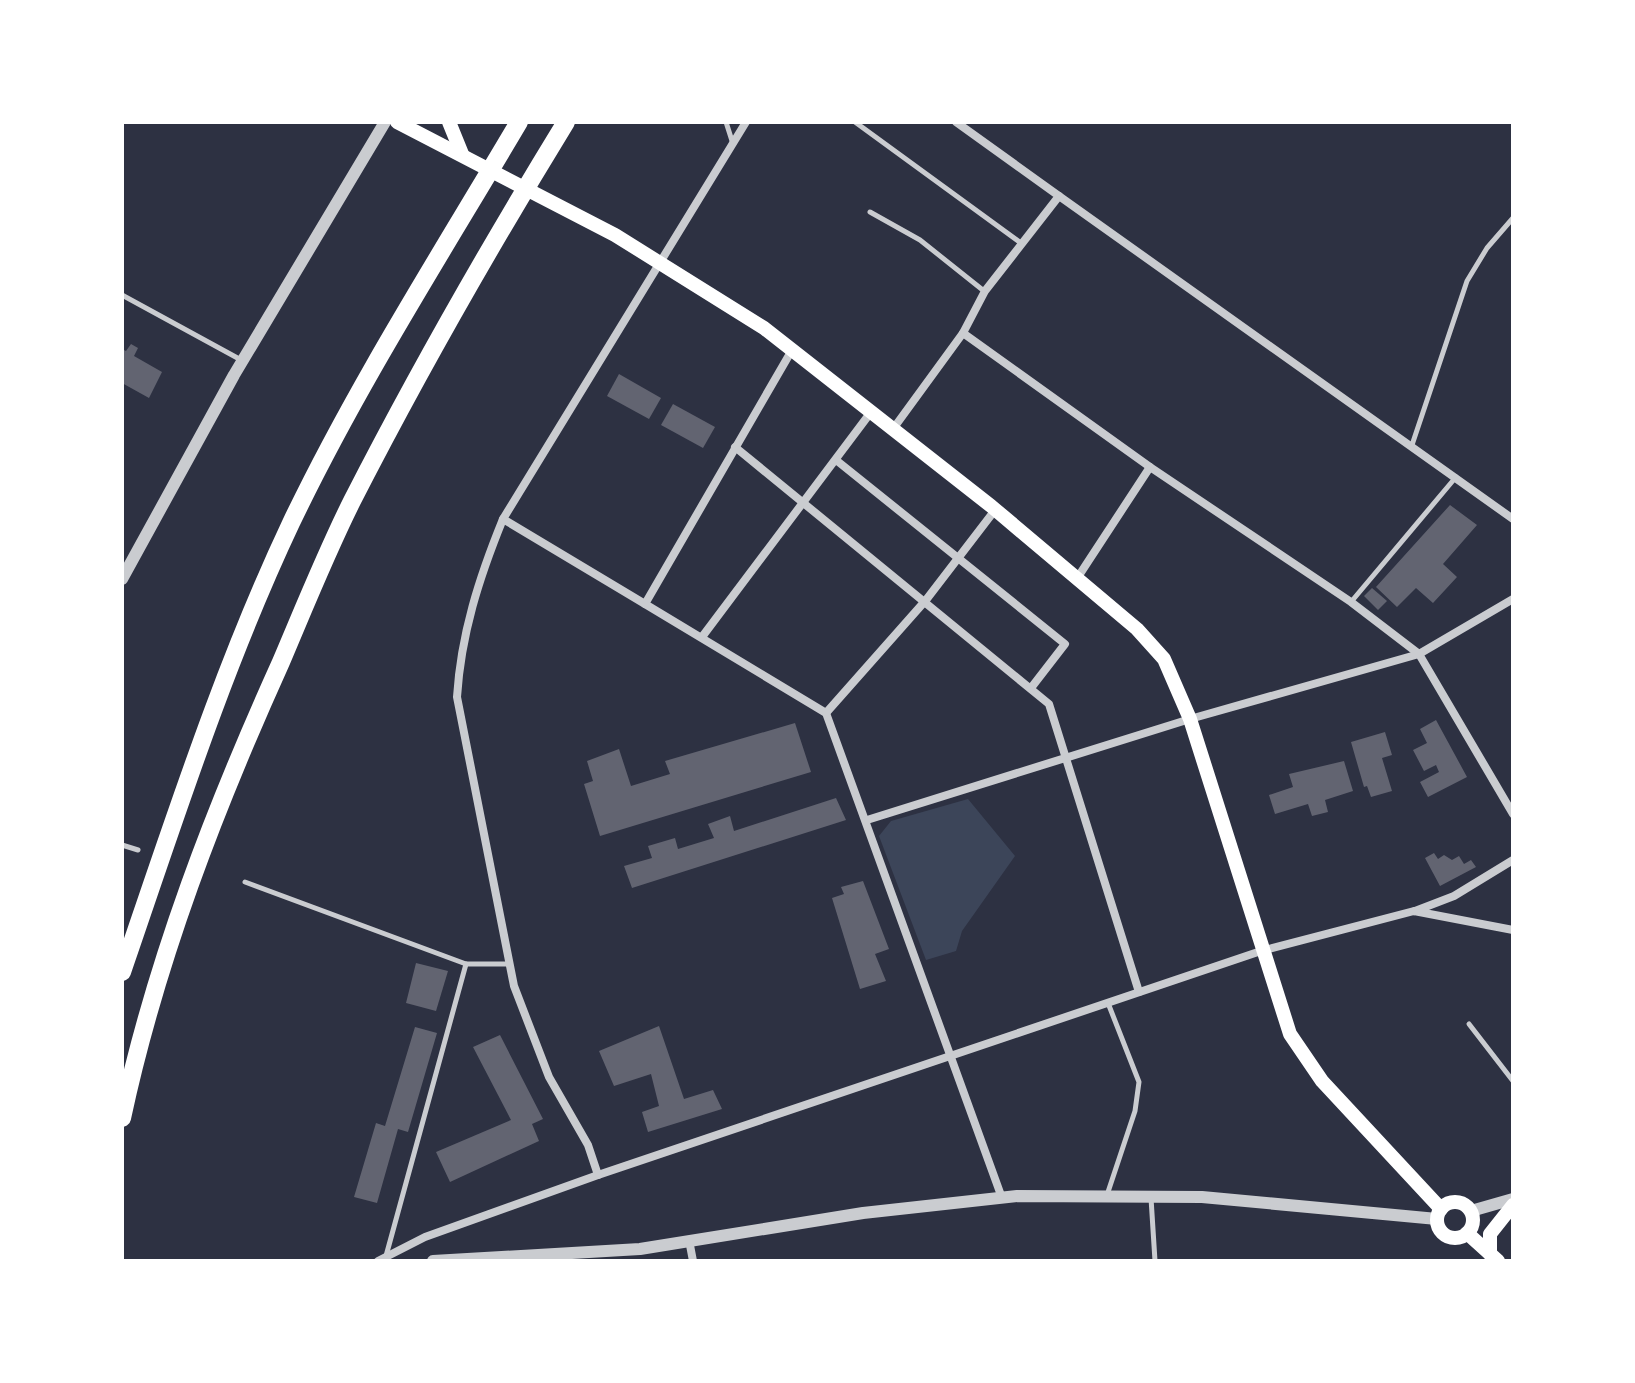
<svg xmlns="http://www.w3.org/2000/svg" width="1635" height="1383" font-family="Karla,sans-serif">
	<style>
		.green { fill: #3c4559 }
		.building { fill: #626471 }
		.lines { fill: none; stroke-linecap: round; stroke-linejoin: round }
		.service { stroke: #caccd0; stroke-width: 5 }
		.minor { stroke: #caccd0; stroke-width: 8 }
		.tertiary { stroke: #caccd0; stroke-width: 12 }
		.secondary { stroke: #fff; stroke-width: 14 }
		.motorway { stroke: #fff; stroke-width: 18 }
	</style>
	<rect width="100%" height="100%" fill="#2d3142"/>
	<!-- green -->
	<path class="green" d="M 968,799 L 1015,856 L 962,931 L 956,951 L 926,960 L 879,836 L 891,821 Z"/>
	<!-- building -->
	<g class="building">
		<path d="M 131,344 L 138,348 L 134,356 L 162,372 L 149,398 L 122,383 L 122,349 L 126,351 Z"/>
		<path d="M 619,374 L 661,398 L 649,419 L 607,396 Z"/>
		<path d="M 673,404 L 715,427 L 703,448 L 661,425 Z"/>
		<path d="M 1450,505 L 1477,525 L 1443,564 L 1457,577 L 1433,603 L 1416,588 L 1397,607 L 1376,587 Z"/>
		<path d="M 1372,588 L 1387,601 L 1378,610 L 1364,596 Z"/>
		<path d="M 1436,720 L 1467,777 L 1428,797 L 1420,782 L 1439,772 L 1436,765 L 1424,771 L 1413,750 L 1427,743 L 1420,729 Z"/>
		<path d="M 795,723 L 811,772 L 600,836 L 584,784 L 593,781 L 587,761 L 619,749 L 631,786 L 670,774 L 665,761 Z"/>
		<path d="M 1385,732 L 1392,755 L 1382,758 L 1392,791 L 1371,797 L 1367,786 L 1364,787 L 1351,742 Z"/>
		<path d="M 1344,761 L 1353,791 L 1325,800 L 1328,812 L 1312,816 L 1308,804 L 1275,814 L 1269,795 L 1293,787 L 1289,774 Z"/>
		<path d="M 836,798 L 846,820 L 632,888 L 624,866 L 652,858 L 648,846 L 675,838 L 678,849 L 714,838 L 708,824 L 730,816 L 734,831 Z"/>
		<path d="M 1434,853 L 1438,859 L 1444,855 L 1452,860 L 1459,856 L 1464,864 L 1471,860 L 1476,867 L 1440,886 L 1425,858 Z"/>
		<path d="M 863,881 L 889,949 L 875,954 L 886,981 L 860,989 L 832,898 L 844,894 L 841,887 Z"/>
		<path d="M 416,963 L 448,971 L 436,1011 L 406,1003 Z"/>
		<path d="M 659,1026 L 684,1099 L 713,1090 L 722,1109 L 648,1132 L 642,1112 L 659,1106 L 651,1074 L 614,1086 L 599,1051 Z"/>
		<path d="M 415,1027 L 437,1033 L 408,1132 L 398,1129 L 377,1203 L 354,1197 L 376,1123 L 385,1126 Z"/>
		<path d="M 500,1035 L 543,1119 L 532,1124 L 539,1141 L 450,1182 L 436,1152 L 511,1120 L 473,1047 Z"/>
	</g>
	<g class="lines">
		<!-- service -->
		<g class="service">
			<path d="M 726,122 L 733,144"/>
			<path d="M 855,122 L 1021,243"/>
			<path d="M 870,212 L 920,240 L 984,291"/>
			<path d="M 122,295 L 243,361"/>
			<path d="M 1412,445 L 1467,281 L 1487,248 L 1513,218"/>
			<path d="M 1351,602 L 1456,477"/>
			<path d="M 122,845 L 138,850"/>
			<path d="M 245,882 L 466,964 L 508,964"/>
			<path d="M 1469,1024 L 1513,1081"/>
			<path d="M 1107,1195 L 1135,1111 L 1139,1082 L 1108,1003"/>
			<path d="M 1151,1198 L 1155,1261"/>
			<path d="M 386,1256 L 466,964"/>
		</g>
		<!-- minor -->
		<g class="minor">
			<path d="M 1059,196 L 1513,519"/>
			<path d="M 963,333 L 1150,467"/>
			<path d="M 792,350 L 645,604 L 826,713 L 1002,1198"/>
			<path d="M 893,429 L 963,333 L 985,291 L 1059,196 L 956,122"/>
			<path d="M 735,447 L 1049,704 L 1139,992"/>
			<path d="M 836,460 L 1065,644 L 1031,688"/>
			<path d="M 503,519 C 479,578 461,634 457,697 L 514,986 L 549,1077 L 588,1145 L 598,1175"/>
			<path d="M 1076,580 L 1150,467 L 1351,602 L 1419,654 L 1513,814"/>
			<path d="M 645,604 L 503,519 L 746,122"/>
			<path d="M 702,637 L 871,412"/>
			<path d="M 826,713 L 926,600 L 995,510"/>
			<path d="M 867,820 L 1190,719 L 1419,654 L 1513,599"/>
			<path d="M 1415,911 L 1454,896 L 1513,860"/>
			<path d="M 689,1240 L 693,1261"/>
			<path d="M 378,1261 L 425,1237 L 598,1175 L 1261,951 L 1414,911 L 1513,930"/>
		</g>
		<!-- tertiary -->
		<g class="tertiary">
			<path d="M 122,579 L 234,375 L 385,122"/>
			<path d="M 1471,1211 L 1513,1199"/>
			<path d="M 433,1261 L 640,1249 L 863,1213 L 1017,1196 L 1202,1197 L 1437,1219"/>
		</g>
		<!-- secondary -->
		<g class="secondary">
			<path d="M 397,122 L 615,235 L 764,328 L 991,506 L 1137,629 L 1164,659 L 1190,719 L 1290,1034 L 1322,1081 L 1441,1209"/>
			<path d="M 449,122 L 462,154"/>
			<circle cx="1455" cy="1220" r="18"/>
			<path d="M 1467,1233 L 1498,1261"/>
			<path d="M 1490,1254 L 1490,1234 L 1513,1205"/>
		</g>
		<!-- motorway -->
		<g class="motorway">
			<path d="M 122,972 C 174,821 223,667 291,523 C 357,385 441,254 519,122"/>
			<path d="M 122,1118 C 156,960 215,808 281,662 C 304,608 326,553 352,501 C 418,372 490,246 566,122"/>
		</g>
	</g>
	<!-- border -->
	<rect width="1635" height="1383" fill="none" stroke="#ffffff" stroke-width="248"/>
</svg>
